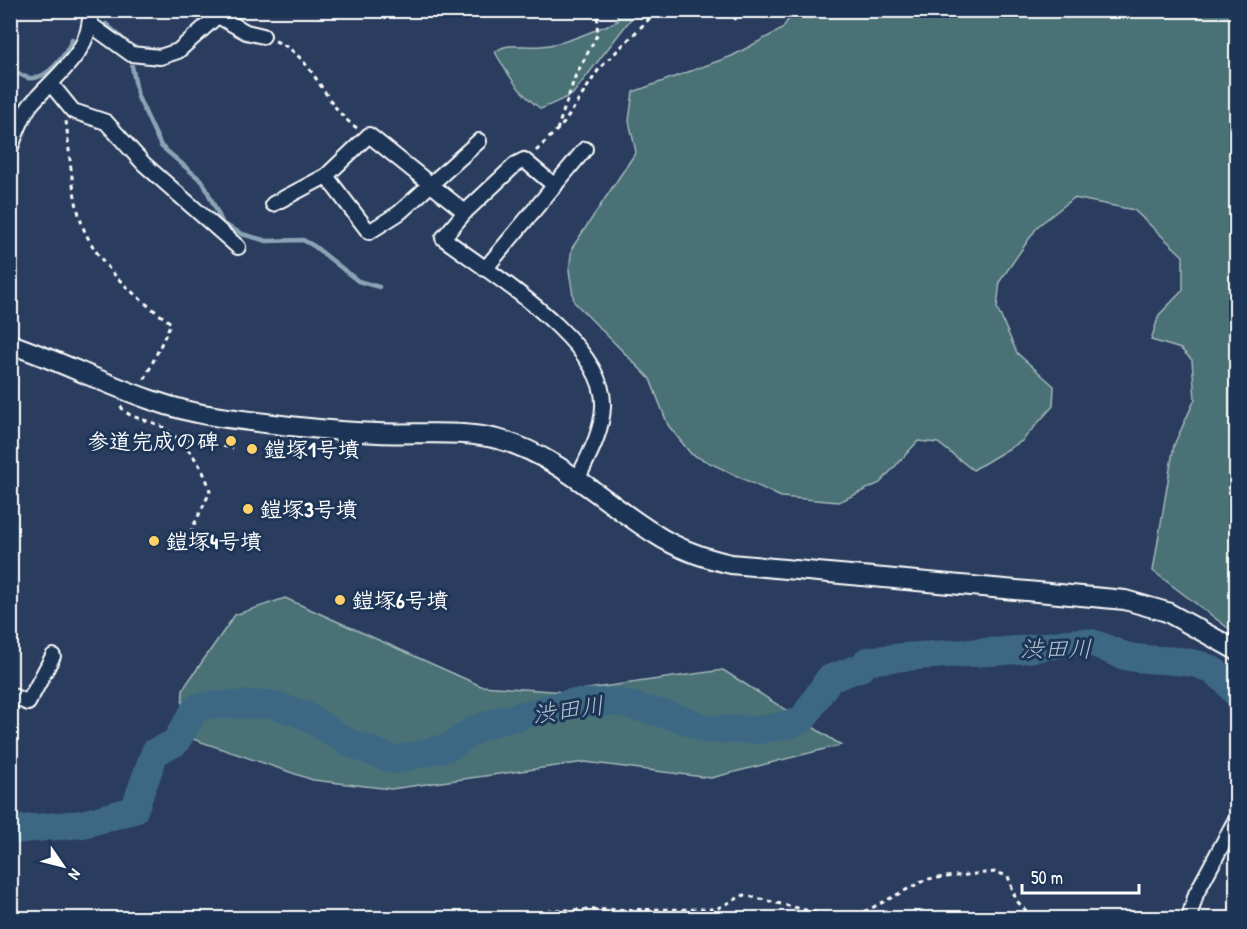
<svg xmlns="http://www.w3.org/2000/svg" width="1247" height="929" font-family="'Patrick Hand','Klee One',sans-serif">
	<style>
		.green { fill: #487176; stroke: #a4b8ba; stroke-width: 1.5 }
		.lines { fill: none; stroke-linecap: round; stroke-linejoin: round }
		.stream { stroke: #8ba4b5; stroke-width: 4.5 }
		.river { stroke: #3d6884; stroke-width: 28 }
		.minor-casing { stroke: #fff; stroke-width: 18 }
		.tertiary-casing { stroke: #fff; stroke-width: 22 }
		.path { stroke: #fff; stroke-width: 3; stroke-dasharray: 4.5 4.5; stroke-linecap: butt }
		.minor { stroke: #1d3557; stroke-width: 14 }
		.tertiary { stroke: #1d3557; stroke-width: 18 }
		.poi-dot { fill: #ffd166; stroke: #1d3557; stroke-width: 2 }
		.labels { text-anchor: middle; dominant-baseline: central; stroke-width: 6; stroke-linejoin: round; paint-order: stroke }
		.poi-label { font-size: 22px; font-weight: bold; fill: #fff; stroke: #1d3557; text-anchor: start }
		.water-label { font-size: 24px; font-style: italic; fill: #b1c3ce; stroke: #1d3557 }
	</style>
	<rect width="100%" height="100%" fill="#2a3d5f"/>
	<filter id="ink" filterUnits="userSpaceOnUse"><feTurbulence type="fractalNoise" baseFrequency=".0167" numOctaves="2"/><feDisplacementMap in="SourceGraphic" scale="12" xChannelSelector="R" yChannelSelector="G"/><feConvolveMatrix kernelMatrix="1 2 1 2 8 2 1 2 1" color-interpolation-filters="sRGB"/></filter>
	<g filter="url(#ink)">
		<!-- green -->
		<g class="green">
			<path d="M 616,11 L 637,11 L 572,95 L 541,109 C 519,93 508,75 495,52 C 509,41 523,48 541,46 C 567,44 594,30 618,21 Z"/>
			<path d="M 794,11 L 1236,11 L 1236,634 L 1153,571 L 1174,445 L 1195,399 L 1192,360 L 1181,349 L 1151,340 L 1159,315 L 1183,290 L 1183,256 L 1134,210 L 1074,198 L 1038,226 L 1000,281 L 997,308 L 1017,353 L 1054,386 L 1053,406 L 1022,441 L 973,470 L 938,443 L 918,441 L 880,483 L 839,502 L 781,497 L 691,454 L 668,425 L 650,379 L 574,302 L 569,270 L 572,248 L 636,152 L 629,121 L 633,92 L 732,56 L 782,29 Z"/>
			<path d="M 285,598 L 481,686 L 566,692 L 723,670 L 841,745 L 711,778 L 585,762 L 391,789 L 313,780 L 181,735 L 183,689 L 235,615 Z"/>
		</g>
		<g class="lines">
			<!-- stream -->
			<g class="stream">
				<path d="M 106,24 L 124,40"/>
				<path d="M 132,66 L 138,97 L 161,146 L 203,182 L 223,224 L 242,234 L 267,241 L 303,240 L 314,246 L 358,281 L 379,287"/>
				<path d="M 10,69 C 15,71 22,76 28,78 C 47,81 67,54 72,39"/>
			</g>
			<!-- river -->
			<path class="river" d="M 10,830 L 83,824 L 134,810 L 155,752 L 175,743 L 196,708 L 210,705 L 271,704 L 305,715 L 349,743 L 395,760 L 449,747 L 476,729 L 492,723 L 570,703 L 617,702 L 679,718 L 706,729 L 759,730 L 788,725 L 803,719 L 829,679 L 862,667 L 867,661 C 917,654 967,654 1018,650 C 1039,648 1071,640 1091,643 C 1104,645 1116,655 1130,657 C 1173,665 1207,651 1236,693"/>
			<!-- minor casing -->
			<g class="minor-casing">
				<g id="minor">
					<path d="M 218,16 L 246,32 L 263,36"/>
					<path d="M 91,25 L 131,54 L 160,57 L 178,51 L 224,10"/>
					<path d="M 51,84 L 73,111 L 106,122 L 144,164 L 238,247"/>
					<path d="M 10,150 C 15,136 22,115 32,103 C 56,75 93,51 90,10"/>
					<path d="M 326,176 L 369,232 L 399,213 L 479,141"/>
					<path d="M 555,186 L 524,160 L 516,164 L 465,212 L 443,238 C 489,273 607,343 603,407 C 602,433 588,457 577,480"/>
					<path d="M 273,204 L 326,176 L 369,135 L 465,212"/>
					<path d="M 485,269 L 585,149"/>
					<path d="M 10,695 L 28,703 L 53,656"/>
					<path d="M 1189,918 L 1196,894 L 1236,819"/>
				</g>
			</g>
			<!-- tertiary casing -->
			<g class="tertiary-casing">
				<path id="tertiary" d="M 10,344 C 81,368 145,407 220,417 C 272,424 325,431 378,433 C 418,435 461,429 501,440 C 558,456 605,503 655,534 C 678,549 704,558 731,564 L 1125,600 L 1167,612 L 1236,650"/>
			</g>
			<!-- path -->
			<g class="path">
				<path d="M 729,10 L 736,20"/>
				<path d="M 275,41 C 315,56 323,106 357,128"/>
				<path d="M 66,121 C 70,154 72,205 86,234 C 105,272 137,298 171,323 L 144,381"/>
				<path d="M 557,130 L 575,77 L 597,35 L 598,10"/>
				<path d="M 536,151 L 564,123 L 599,69 L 658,10"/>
				<path d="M 121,406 C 125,418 150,420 161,426 C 182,438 206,468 210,492 L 191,531"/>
				<path d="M 179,438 L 233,448"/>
				<path d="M 541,918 L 550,910 L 716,909 L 744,895 L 838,918 L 868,910 L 927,879 L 995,872 L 1008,876 L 1016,900 L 1033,918"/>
				<path d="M 1125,918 L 1177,913"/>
			</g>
			<!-- minor -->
			<use href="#minor" class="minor"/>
			<!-- tertiary -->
			<use href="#tertiary" class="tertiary"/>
		</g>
	</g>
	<!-- markers -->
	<g class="poi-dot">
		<circle cx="231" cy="441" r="6"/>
		<circle cx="252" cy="449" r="6"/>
		<circle cx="248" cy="509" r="6"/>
		<circle cx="154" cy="541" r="6"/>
		<circle cx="340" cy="600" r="6"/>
	</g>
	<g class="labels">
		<!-- poi labels -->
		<g class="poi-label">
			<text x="219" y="441" text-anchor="end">参道完成の碑</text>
			<text x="264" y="449">鎧塚1号墳</text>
			<text x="260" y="509">鎧塚3号墳</text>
			<text x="166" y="541">鎧塚4号墳</text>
			<text x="352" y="600">鎧塚6号墳</text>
		</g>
		<!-- water labels -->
		<g class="water-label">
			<text x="1056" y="648">渋田川</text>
			<text transform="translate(568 709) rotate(-8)">渋田川</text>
		</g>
	</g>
	<!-- margin -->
	<rect width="1247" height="929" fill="none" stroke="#1d3557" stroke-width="36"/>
	<rect x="18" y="18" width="1211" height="893" fill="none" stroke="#fff" stroke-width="2" filter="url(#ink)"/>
	<!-- north arrow -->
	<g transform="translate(63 866) rotate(125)" stroke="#1d3557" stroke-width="4.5" paint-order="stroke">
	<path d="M0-4.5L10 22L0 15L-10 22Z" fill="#ffffff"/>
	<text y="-9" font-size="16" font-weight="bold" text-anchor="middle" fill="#ffffff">N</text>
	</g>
	<!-- scale -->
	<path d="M1022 884v9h117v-9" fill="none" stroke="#ffffff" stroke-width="3"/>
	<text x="1031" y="884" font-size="18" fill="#ffffff" stroke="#1d3557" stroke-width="4.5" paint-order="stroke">50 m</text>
</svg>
